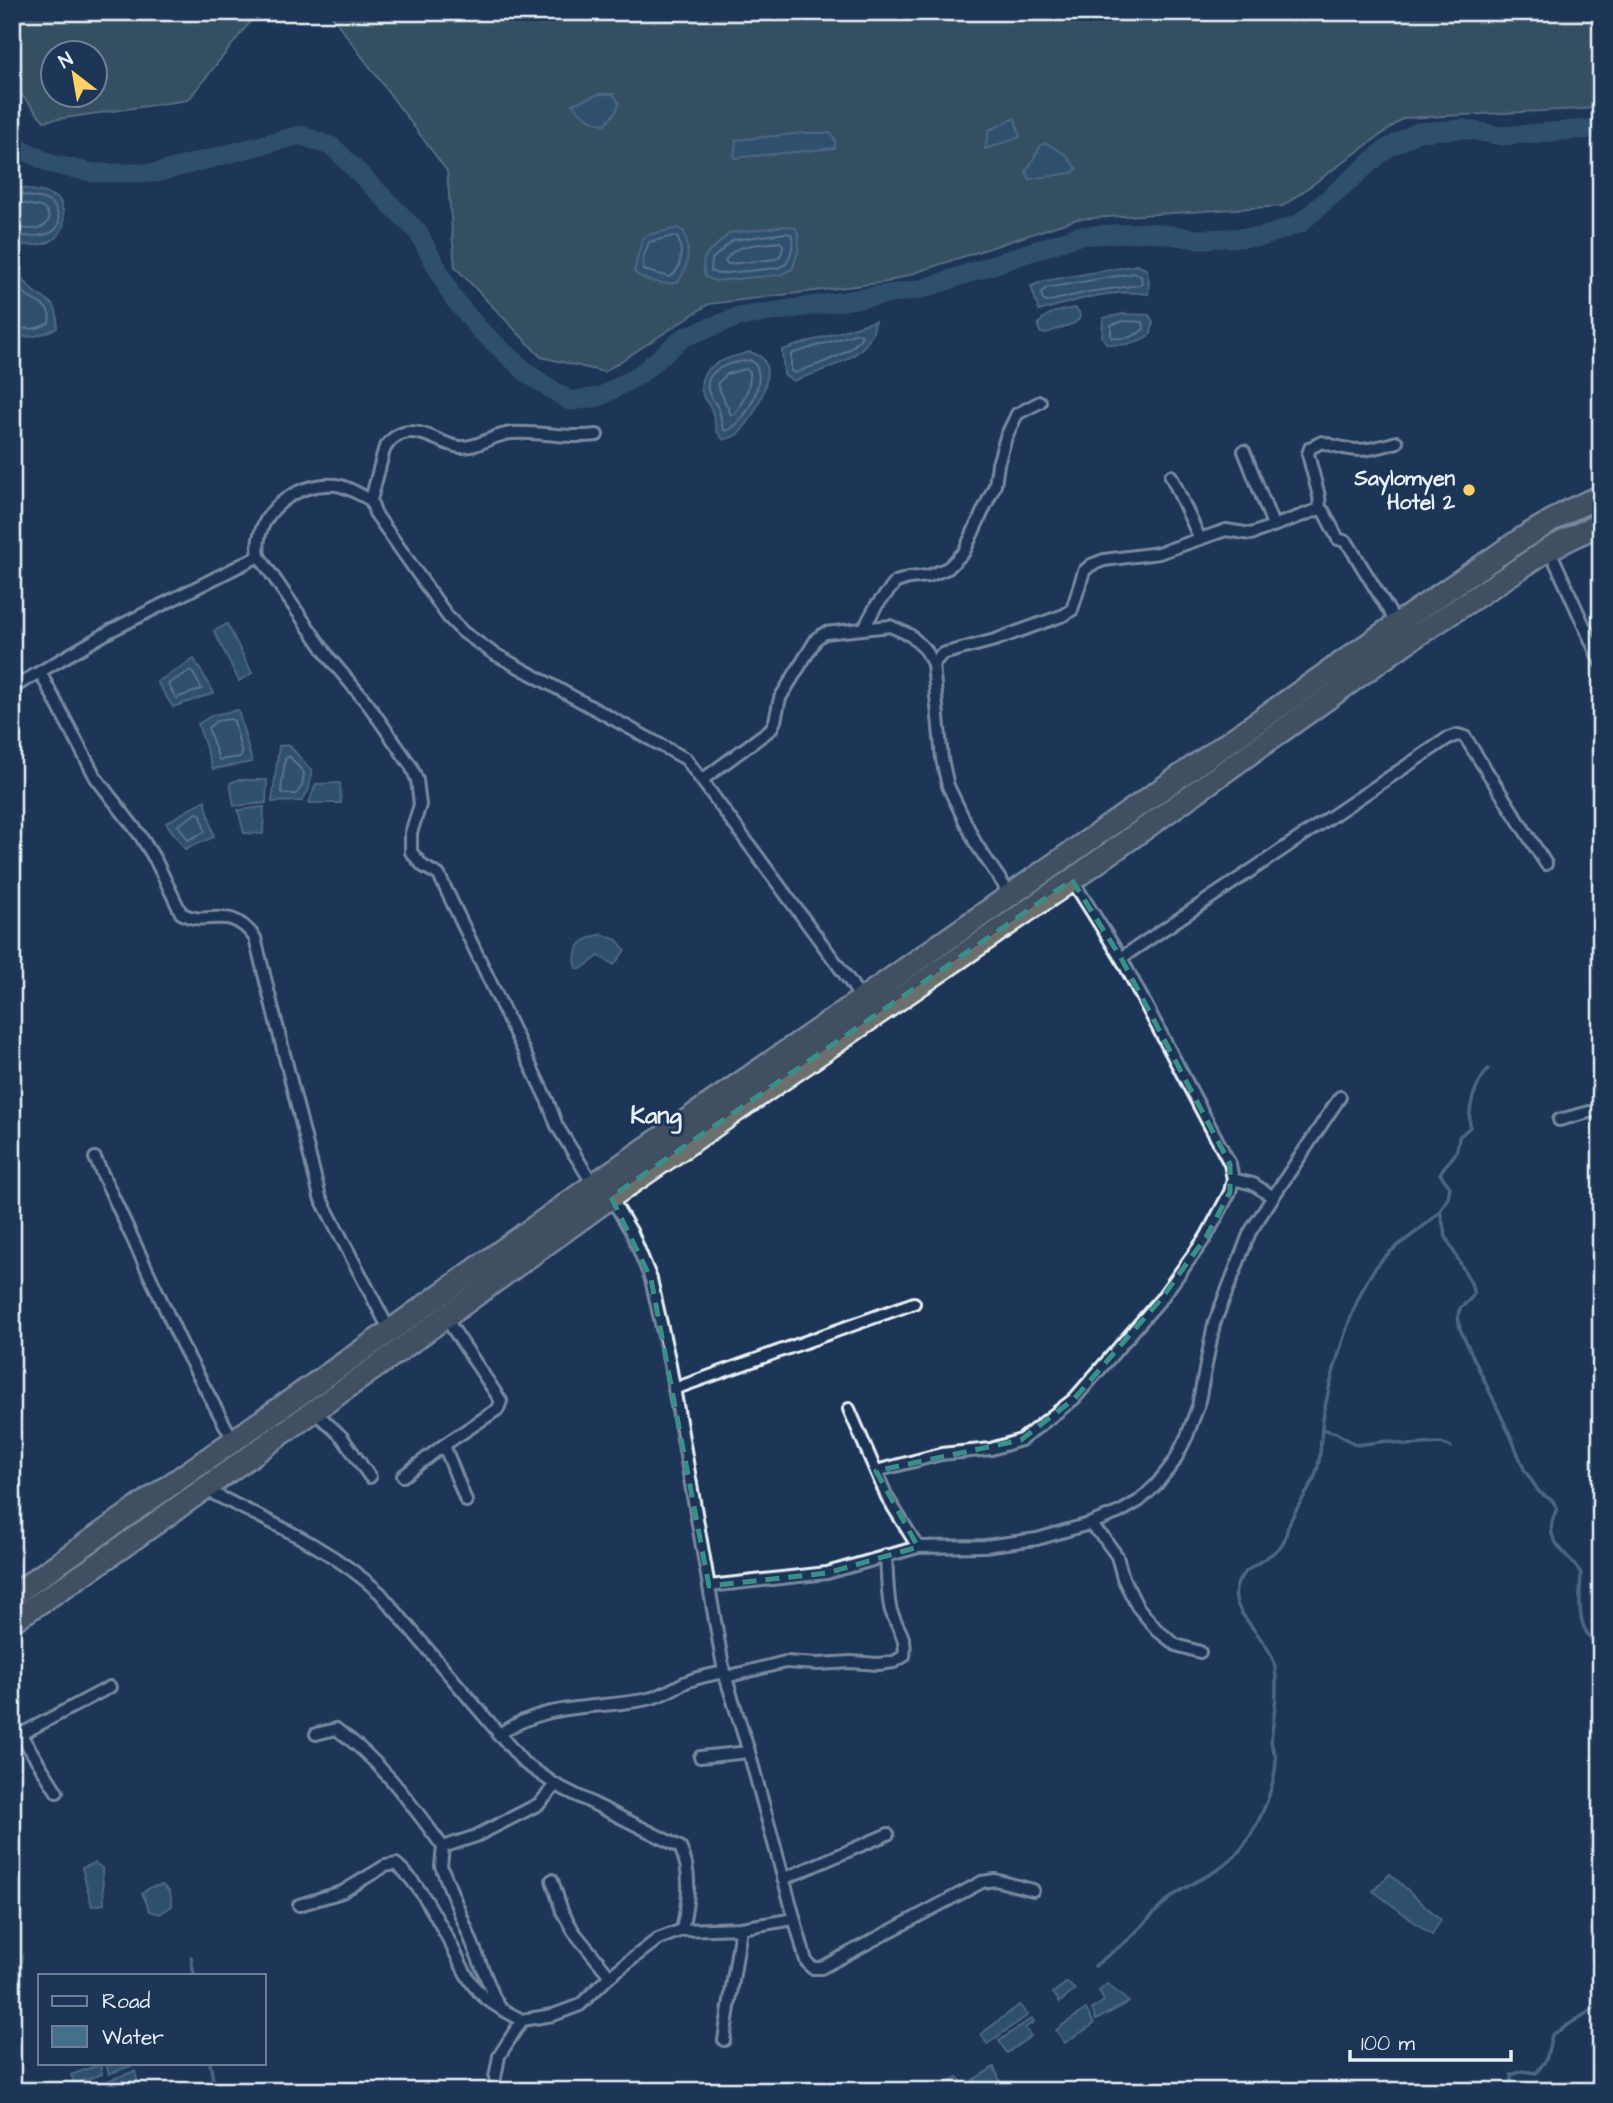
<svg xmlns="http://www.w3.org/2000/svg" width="1613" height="2103" font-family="'Architects Daughter',sans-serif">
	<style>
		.grass { fill: #506f6e; stroke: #9cb0b3; stroke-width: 2; fill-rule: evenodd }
		.water { fill: #45708b; stroke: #86a4b7; stroke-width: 2 }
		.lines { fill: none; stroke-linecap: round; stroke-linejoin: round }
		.shore { stroke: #a7bdcc; stroke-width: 2 }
		.stream { stroke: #86a4b7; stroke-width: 3.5 }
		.river { stroke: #45708b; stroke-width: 19 }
		.street-casing { stroke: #e8f1f8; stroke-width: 16 }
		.highway-casing { stroke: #e8f1f8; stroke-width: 26 }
		.street { stroke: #1d3557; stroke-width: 10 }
		.highway { stroke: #6c706d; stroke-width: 21 }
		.marked { fill: none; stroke: #3a8f8a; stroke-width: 5; stroke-dasharray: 14 9; stroke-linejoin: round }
		.poi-dot { fill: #ffd166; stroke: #1d3557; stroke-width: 2.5 }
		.labels { text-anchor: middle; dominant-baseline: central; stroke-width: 6; stroke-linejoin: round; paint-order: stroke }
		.poi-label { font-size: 21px; font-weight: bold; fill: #e8f1f8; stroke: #1d3557; text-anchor: end }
		.quarter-label { font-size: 24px; font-weight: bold; fill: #e8f1f8; stroke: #1d3557 }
	</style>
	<rect width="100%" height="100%" fill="#1d3557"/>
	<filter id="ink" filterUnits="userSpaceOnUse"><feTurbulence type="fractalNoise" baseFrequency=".0143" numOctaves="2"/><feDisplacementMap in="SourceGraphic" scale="14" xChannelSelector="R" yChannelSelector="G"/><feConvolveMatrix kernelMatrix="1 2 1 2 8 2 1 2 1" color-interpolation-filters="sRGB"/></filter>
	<g filter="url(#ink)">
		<!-- grass -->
		<g class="grass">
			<path d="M 12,12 L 258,12 L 188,100 L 44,121 L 12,84 ZM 52,52 L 94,52 L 94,94 L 52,94 Z"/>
			<path d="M 329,12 L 1601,12 L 1601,108 L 1404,118 L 1283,206 L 1077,219 L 887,282 L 709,304 L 604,372 L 541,357 L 455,267 L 447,171 Z"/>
		</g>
		<!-- water -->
		<g class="water">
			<path d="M 600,94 L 613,94 L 619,103 L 616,112 L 605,124 C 591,123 582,114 572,104 Z"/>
			<path d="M 1015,118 L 1020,137 L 985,149 L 989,130 Z"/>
			<path d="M 803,133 L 830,133 L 835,139 L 835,148 L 734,158 L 736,140 Z"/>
			<path d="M 1046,143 L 1065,154 L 1077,169 L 1072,173 L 1030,179 L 1026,172 L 1041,145 Z"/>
			<path d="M 12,186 L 46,193 L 59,199 C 76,236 46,253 12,242 Z"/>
			<path d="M 786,226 L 796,228 C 802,242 798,255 792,269 L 780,275 L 714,281 L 705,276 L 703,263 L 706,255 L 730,233 Z"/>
			<path d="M 678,228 L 684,232 C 690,251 689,266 678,282 C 666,286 643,281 634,272 L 642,239 L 648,235 Z"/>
			<path d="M 1137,265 L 1147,270 L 1149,283 L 1148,294 C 1113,288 1072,301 1039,311 L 1031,286 L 1044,281 Z"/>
			<path d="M 12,275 C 29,279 25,285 34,292 C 52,304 59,303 57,328 C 42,335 27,341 12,333 Z"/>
			<path d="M 1075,308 L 1079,312 L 1080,318 L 1075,323 L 1044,334 L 1040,332 L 1038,326 C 1044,311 1061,311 1075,308 Z"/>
			<path d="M 1123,314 L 1149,315 L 1153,322 L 1151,334 C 1136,344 1125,346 1107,344 L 1102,337 L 1103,318 Z"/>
			<path d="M 875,321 C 873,358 822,370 793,381 L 784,375 L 782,350 Z"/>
			<path d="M 750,352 C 754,354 758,354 761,357 C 778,374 753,420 739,433 C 734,437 729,438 724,440 C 711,427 718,424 711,409 C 709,404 704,400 703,395 C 692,365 731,357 750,352 Z"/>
			<path d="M 227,624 L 252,673 L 239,681 L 214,631 Z"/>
			<path d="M 194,659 L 214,693 L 173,707 L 157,682 Z"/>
			<path d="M 238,710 L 252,762 L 213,769 L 198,724 L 213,715 Z"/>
			<path d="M 289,745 L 312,771 L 309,789 L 302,801 L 272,802 L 279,746 Z"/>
			<path d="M 237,780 L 267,780 L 266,803 L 234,806 L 230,783 Z"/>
			<path d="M 340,783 L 341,803 L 309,803 L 316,784 Z"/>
			<path d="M 205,800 L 214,837 L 185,849 L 166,823 Z"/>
			<path d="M 264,807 L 263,834 L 244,833 L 238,810 Z"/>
			<path d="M 602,934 L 617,940 L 625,950 L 614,965 L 599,956 L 581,969 L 576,968 C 572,946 582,939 602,934 Z"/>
			<path d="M 95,1863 L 102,1868 L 104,1904 L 92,1906 L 82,1868 Z"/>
			<path d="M 1390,1874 L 1441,1920 L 1432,1935 L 1373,1891 Z"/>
			<path d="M 162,1885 L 170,1892 L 172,1906 L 160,1914 L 150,1911 L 142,1893 L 151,1887 Z"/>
			<path d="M 1067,1982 L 1075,1990 L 1060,2002 L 1053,1993 Z"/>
			<path d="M 1107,1984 L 1129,2002 L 1096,2020 L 1092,2009 L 1104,2001 L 1099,1991 Z"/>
			<path d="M 1019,2005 L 1028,2015 L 987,2044 L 981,2034 Z"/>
			<path d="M 1086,2009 L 1094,2024 L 1065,2043 L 1056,2030 Z"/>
			<path d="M 1032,2018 L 1034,2022 L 1025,2028 L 1031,2036 L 1007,2053 L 999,2041 Z"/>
			<path d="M 106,2063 L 135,2063 L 136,2064 L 109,2074 Z"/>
			<path d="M 100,2064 L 102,2074 L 75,2084 L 71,2075 Z"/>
			<path d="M 994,2067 L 1000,2081 L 985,2091 L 978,2091 L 973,2080 Z"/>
			<path d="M 135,2071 L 140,2091 L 105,2091 L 104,2082 Z"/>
			<path d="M 957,2077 L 971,2091 L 935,2091 Z"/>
			<path d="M 1424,2082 L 1436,2085 L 1442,2091 L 1403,2091 L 1403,2087 L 1414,2083 Z"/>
		</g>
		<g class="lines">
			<!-- shore -->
			<g class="shore">
				<path d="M 12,193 L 44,199 L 53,204 C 74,239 34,237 12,236"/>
				<path d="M 12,201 L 41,207 L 47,211 L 49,219 C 43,234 26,228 12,227"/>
				<path d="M 786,233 L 791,234 C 795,243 791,256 786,264 L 777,268 L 717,274 L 711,271 L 712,259 L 733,240 Z"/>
				<path d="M 674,236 L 678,238 C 683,251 682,270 670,277 L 643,270 L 643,258 L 649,242 Z"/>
				<path d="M 780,242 L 783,245 C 783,251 782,256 776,259 L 728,264 L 725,261 C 735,242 760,245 780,242 Z"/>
				<path d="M 1135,273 L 1141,276 L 1142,283 L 1139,285 L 1088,292 L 1046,302 L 1043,300 L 1041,293 L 1046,288 Z"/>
				<path d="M 12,282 C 23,287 22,292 30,298 C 41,305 53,307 49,323 C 34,331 27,329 12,327"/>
				<path d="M 1124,321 L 1143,322 L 1144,329 C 1135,337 1123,340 1111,337 L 1111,325 Z"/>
				<path d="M 858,333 L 862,336 C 853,355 814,365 795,373 L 791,371 L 791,354 Z"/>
				<path d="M 750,360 C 773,372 745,427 725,431 C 720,425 722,418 719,410 C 716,403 710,397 708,390 C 704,367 735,362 750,360 Z"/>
				<path d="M 746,369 L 750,372 C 751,388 743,401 735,414 L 731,415 L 717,384 L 727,374 Z"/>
				<path d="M 191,670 L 202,689 L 176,698 L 168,684 Z"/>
				<path d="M 230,719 L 234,721 L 242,754 L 240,757 L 219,760 L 208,728 L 216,721 Z"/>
				<path d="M 289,756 L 304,773 L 302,786 L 296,794 L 284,794 L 281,791 L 285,759 Z"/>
				<path d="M 197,813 L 201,815 L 205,832 L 188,840 L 178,825 Z"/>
			</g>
			<!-- stream -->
			<g class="stream">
				<path d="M 1488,1069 C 1474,1087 1468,1105 1470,1127 L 1459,1137 C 1457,1162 1448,1157 1440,1174 L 1450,1187 L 1448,1198 L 1440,1211 L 1446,1237 L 1471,1283 L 1474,1294 C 1462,1312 1455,1301 1460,1329 L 1511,1437 L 1524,1469 L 1539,1492 L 1553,1501 L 1557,1509 C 1540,1541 1565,1549 1581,1573 C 1580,1600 1574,1630 1601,1647"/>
				<path d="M 1322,1429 L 1336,1433 L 1357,1445 L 1386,1441 L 1407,1445 L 1441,1443 L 1451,1447"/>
				<path d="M 1601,1679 L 1598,1684 L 1601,1694"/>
				<path d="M 1601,1738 L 1597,1748 L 1601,1755"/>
				<path d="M 191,1957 L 194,1975"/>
				<path d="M 1095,1966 C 1105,1957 1117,1949 1128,1940 C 1143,1926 1156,1909 1173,1896 C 1192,1881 1219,1873 1235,1856 C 1256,1834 1275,1790 1276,1760 C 1276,1752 1271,1748 1271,1740 C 1274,1716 1278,1691 1275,1667 C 1270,1638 1230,1614 1236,1589 C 1241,1566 1266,1562 1280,1547 C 1285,1542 1286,1534 1288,1527 C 1294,1510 1305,1497 1313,1481 C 1322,1463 1320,1439 1323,1419 C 1329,1380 1349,1313 1368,1279 C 1386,1246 1417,1237 1440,1211"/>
				<path d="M 210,2063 L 215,2091"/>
				<path d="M 1516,2091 L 1511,2083 L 1511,2075 L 1523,2071 L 1536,2073 L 1546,2060 L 1552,2035 L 1601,2004"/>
			</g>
			<!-- river -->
			<path class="river" d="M 12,144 L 51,164 L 94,173 L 156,173 L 300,135 L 333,147 L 418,232 L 453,298 L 479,329 L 528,374 L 570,401 L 599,397 L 638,376 L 684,337 L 738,317 L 922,289 L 1078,236 L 1149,232 L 1198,239 L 1262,237 L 1299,224 L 1386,149 L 1418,132 L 1464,129 L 1502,136 L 1601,128"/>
			<!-- street casing -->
			<g class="street-casing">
				<g id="street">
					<path d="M 597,435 C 569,439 541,431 512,433 C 493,434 479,448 460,447 C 443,445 427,431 409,432 C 398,433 389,440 384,450 L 371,500 L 375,513 L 448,617 L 463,632 L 493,653 L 686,759 L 851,983 L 863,1003"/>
					<path d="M 1244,451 L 1273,525"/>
					<path d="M 1171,476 L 1200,539"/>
					<path d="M 1320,509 L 1319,496 L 1308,454 L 1310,448 L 1322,442 C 1355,453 1364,452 1397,442"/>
					<path d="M 1548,546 L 1601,663"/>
					<path d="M 259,556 L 330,659 L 368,704 L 411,766 L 417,780 L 420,805 L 411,833 L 411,852 L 423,866 L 439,875 L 548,1102 L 557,1126 L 593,1184"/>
					<path d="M 864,628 L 876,606 L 896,582 L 909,578 L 928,576 L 948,568 L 964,552 L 995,485 L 998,464 L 1006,437 L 1017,414 L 1040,402"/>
					<path d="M 933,664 L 942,654 L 995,640 L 1064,615 L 1072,610 L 1084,571 L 1091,565 L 1104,560 L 1159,553 L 1226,530 L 1251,534 L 1320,509 L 1324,512 L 1338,539 L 1347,542 L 1397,624"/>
					<path d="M 40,672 L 96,778 L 140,835 L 156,861 L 181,913 C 208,929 228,901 255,938 L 320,1197 L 391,1333"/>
					<path d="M 12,688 L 112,630 L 259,556 C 252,514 297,481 336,485 C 347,486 360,495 371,500"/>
					<path d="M 702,780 L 771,729 L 775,721 L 780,698 L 817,638 L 825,633 L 890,626 L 910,635 L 926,650 L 933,664 L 942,759 L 948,786 L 976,844 L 1010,894"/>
					<path d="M 1121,958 L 1448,738 L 1458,735 L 1465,737 L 1546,864"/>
					<path d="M 1559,1120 L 1601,1109"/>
					<path d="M 95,1158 L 184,1349 L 233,1440"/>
					<path d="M 609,1194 L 632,1233 L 651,1279 L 669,1359 L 724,1672 L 749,1752 L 806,1961 L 812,1968 L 821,1968 L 982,1882 L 995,1880 L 1033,1890"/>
					<path d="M 1273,1197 L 1340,1097"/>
					<path d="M 445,1317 L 501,1401 L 498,1409 L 444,1445 L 466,1501"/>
					<path d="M 674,1389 L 914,1303"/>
					<path d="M 849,1409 L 887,1497 L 918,1547"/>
					<path d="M 313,1410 L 342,1437 L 370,1477"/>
					<path d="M 876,1471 L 941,1454 L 991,1449 L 1021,1440 L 1074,1399 L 1161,1299 L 1206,1237 L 1230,1192 L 1233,1179 L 1230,1164 L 1121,958 L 1072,880"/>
					<path d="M 403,1476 L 444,1445"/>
					<path d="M 204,1489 C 265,1520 329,1546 380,1593 L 523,1762 L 556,1785 L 680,1847 C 693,1874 688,1902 682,1930 L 658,1939 L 610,1976 L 580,2005 L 553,2015 L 522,2020 L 501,2009 L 494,1997 L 441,1866 L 443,1847 C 412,1805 380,1759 336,1729 L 316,1734"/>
					<path d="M 1089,1524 L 1104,1538 L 1117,1556 L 1123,1578 L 1137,1606 L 1157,1630 L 1176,1645 L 1200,1652"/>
					<path d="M 709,1586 L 827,1573 L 918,1547 L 985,1546 L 1037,1539 L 1089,1524 L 1120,1512 L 1139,1501 L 1156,1485 L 1174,1462 L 1187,1436 L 1198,1406 L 1214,1324 L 1250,1232 L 1273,1197 L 1253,1184 L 1233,1179"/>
					<path d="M 726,1677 L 785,1662 L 818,1664 L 851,1662 L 878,1664 L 894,1662 L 904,1656 C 908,1636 894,1625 890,1607 C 887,1590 887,1572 886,1555"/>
					<path d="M 12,1721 L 57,1792"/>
					<path d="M 21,1734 L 110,1687"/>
					<path d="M 498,1735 C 547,1701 594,1710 648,1699 C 662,1696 670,1690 682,1684 C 695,1677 710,1675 724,1672"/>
					<path d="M 700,1757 L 749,1752"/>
					<path d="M 443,1847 L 476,1836 L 539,1804 L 556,1785"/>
					<path d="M 783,1879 L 888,1834"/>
					<path d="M 552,1880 L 562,1911 L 574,1932 L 610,1976"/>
					<path d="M 299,1905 L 342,1892 L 385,1866 L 396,1864 C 417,1881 433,1911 446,1935 C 463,1965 467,1990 500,2008"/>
					<path d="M 682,1930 L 741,1928 L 794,1919"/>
					<path d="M 724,2040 L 741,1928"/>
					<path d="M 495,2078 L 499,2056 L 522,2020"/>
				</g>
			</g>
			<!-- highway casing -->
			<g class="highway-casing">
				<g id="highway">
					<path d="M 12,1596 L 390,1331 L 600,1180 L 861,1000 L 1397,624 L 1523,538 L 1570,510 L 1601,496"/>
					<path d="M 12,1621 L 91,1569 L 400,1350 L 611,1197 L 1072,880 L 1404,644 L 1549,549 L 1601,523"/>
				</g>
			</g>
			<!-- street -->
			<use href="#street" class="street"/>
			<!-- highway -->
			<use href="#highway" class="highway"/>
		</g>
	</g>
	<!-- marked area -->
	<path d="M0 0H1613V2103H0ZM 1072,880 L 1121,958 L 1230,1164 L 1230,1192 L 1206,1237 L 1161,1299 L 1074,1399 L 1021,1440 L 876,1471 L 918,1547 L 827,1573 L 709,1586 L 651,1279 L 611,1197 Z" fill="#1d3557" fill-opacity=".55" fill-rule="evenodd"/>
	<path class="marked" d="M 1072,880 L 1121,958 L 1230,1164 L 1230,1192 L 1206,1237 L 1161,1299 L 1074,1399 L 1021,1440 L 876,1471 L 918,1547 L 827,1573 L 709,1586 L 651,1279 L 611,1197 Z"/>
	<!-- markers -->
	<circle class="poi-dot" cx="1469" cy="490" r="7"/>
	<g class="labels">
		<!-- poi labels -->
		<g class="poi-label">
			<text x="1455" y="478">Saylomyen<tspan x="1455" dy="24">Hotel 2</tspan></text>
		</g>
		<!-- quarter labels -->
		<g class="quarter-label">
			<text x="656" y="1116">Kang</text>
		</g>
	</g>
	<!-- margin -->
	<rect width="1613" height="2103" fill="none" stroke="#1d3557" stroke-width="42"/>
	<rect x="21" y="21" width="1571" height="2061" fill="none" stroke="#e8f1f8" stroke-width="2.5" filter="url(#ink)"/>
	<!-- legend -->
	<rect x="38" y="1974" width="228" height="91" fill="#1d3557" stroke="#6e8097" stroke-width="2"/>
	<rect x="52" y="1996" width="35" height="10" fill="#1d3557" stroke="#6e8097" stroke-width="2"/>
	<text x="102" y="2008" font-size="21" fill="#e8f1f8">Road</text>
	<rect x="52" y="2026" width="35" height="21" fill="#45708b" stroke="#6e8097" stroke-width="2"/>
	<text x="102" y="2044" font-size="21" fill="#e8f1f8">Water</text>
	<!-- north arrow -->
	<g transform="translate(74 74) rotate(329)"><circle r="33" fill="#1d3557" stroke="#6e8097" stroke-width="2"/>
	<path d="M0-5L12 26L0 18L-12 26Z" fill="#ffd166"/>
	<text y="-10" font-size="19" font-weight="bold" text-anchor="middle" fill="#e8f1f8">N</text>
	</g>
	<!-- scale -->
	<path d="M1350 2050v10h161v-10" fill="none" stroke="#e8f1f8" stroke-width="3.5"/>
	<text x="1361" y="2050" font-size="21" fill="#e8f1f8" stroke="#1d3557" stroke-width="5" paint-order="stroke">100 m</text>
</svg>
